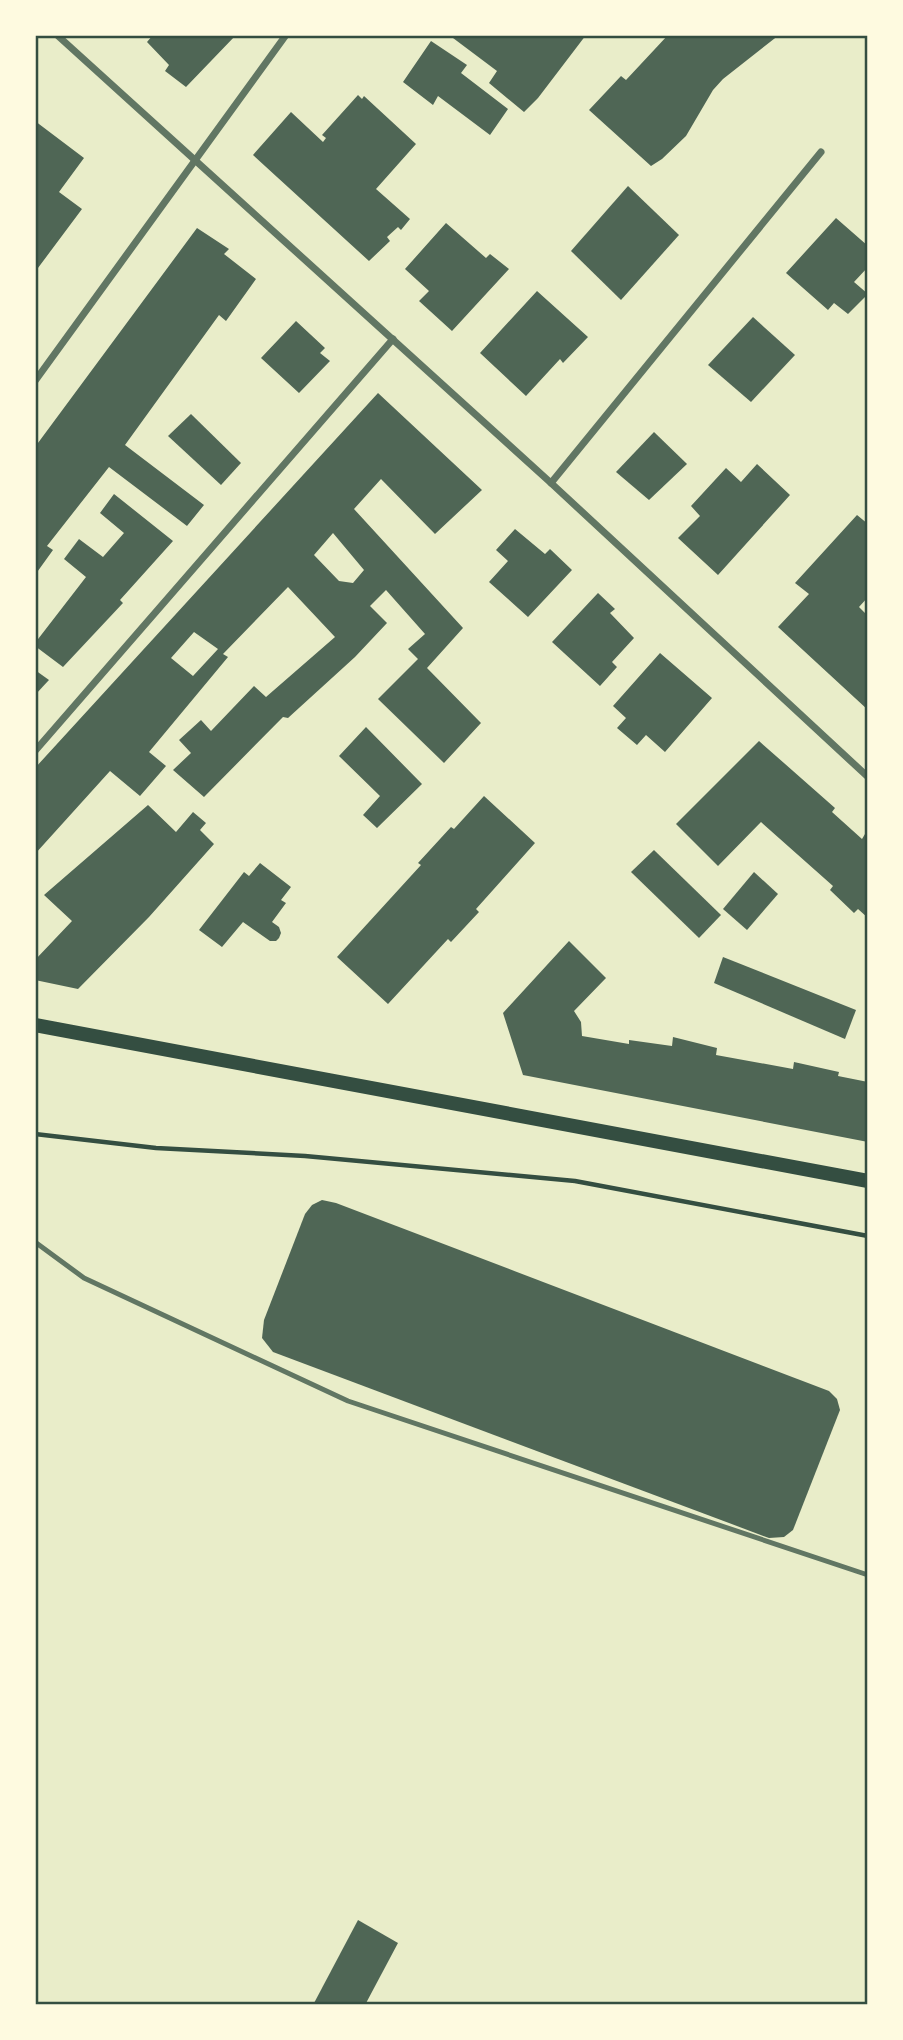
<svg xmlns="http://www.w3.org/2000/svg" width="903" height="2040" font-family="'Noto Sans',sans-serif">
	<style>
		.building { fill: #4f6655; fill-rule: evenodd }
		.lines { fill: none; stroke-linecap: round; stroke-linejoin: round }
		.path { stroke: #344e41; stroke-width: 4.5 }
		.service { stroke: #617663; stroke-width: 5 }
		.minor { stroke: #617663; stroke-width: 7 }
		.secondary { stroke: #344e41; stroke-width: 14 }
		.neatline { fill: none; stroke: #344e41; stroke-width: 2.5 }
	</style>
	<rect width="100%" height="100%" fill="#e9edc9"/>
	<!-- building -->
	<g class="building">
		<path d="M 153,35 L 236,35 L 186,87 L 165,71 L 169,65 L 147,42 Z"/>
		<path d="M 449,35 L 586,35 L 538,98 L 524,112 L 489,83 L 497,71 Z"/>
		<path d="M 668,35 L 779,35 L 723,79 L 713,90 L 686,136 L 662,159 L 651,166 L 589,110 L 621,76 L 626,80 Z"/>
		<path d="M 431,41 L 467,65 L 461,73 L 508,109 L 490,135 L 438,96 L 433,105 L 403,82 Z"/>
		<path d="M 358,95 L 362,99 L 364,96 L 416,144 L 376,189 L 410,219 L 401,230 L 398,227 L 387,237 L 390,241 L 369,261 L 253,155 L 291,112 L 323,142 L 326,138 L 322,135 Z"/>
		<path d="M 35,121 L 84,158 L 59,192 L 82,209 L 35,272 Z"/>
		<path d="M 628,186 L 679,235 L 621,300 L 571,251 Z"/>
		<path d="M 836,218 L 868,246 L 868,267 L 854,282 L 868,294 L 848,314 L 834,303 L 828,310 L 786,273 Z"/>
		<path d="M 446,223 L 486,258 L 490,254 L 509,269 L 452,331 L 419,301 L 429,291 L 405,269 Z"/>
		<path d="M 197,228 L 229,249 L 224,254 L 256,279 L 226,321 L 219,315 L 125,445 L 204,505 L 187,526 L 109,467 L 47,546 L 53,550 L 35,575 L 35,447 Z"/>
		<path d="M 537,291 L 588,337 L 563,363 L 560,359 L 526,396 L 480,353 Z"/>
		<path d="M 753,317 L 795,355 L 751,402 L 708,365 Z"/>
		<path d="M 296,321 L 325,348 L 320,353 L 330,361 L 299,393 L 261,358 Z"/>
		<path d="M 378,393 L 482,490 L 435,534 L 381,479 L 354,509 L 463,628 L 427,668 L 481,723 L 444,763 L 378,699 L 418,659 L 408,649 L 425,634 L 386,590 L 370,606 L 387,623 L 355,657 L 288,718 L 283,717 L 204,797 L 173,770 L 191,753 L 179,740 L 201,720 L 211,731 L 254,686 L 266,697 L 335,637 L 288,587 L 223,654 L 228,657 L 149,752 L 166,766 L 140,796 L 110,771 L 35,854 L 35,768 ZM 333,533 L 364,570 L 353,583 L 339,581 L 314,555 ZM 194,632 L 218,649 L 193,676 L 171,658 Z"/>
		<path d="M 191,414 L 241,463 L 221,485 L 168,436 Z"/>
		<path d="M 654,432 L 687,464 L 649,500 L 616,472 Z"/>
		<path d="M 757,464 L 790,495 L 718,575 L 678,538 L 700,516 L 691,506 L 726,468 L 741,482 Z"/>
		<path d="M 114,494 L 173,541 L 120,600 L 123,603 L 63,667 L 35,646 L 35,643 L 86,577 L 64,559 L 79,539 L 103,557 L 124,533 L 100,513 Z"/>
		<path d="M 857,515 L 868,524 L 868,597 L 859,607 L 868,616 L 868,710 L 778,627 L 809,594 L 795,583 Z"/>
		<path d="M 515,529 L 545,554 L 550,549 L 572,570 L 528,617 L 489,582 L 508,561 L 496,550 Z"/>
		<path d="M 598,593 L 615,609 L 610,613 L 634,638 L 612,662 L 617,667 L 600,686 L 552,642 Z"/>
		<path d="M 660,653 L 712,698 L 665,752 L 646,735 L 637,745 L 617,728 L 626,718 L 613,706 Z"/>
		<path d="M 35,670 L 49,680 L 35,695 Z"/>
		<path d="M 366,727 L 422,784 L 377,828 L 363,815 L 380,796 L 339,756 Z"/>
		<path d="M 759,741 L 835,808 L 832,812 L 862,839 L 865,834 L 868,837 L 868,918 L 858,909 L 854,913 L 830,890 L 833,886 L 761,822 L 718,866 L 676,824 Z"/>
		<path d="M 484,796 L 535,843 L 476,909 L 479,912 L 451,942 L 448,939 L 388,1004 L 337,957 L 421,865 L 418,863 L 451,827 L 454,829 Z"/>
		<path d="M 148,805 L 176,832 L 193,812 L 206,823 L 200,830 L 214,844 L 149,917 L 78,989 L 35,980 L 35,960 L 72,921 L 44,895 Z"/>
		<path d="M 654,850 L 721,915 L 699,938 L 631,872 Z"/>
		<path d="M 260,863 L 291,887 L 281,900 L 286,903 L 272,922 L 279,927 L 281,933 L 279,938 L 276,941 L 270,941 L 243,922 L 222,947 L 199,930 L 244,872 L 249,876 Z"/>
		<path d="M 754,872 L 778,894 L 747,930 L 723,909 Z"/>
		<path d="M 569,941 L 606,978 L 574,1011 L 581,1022 L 582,1036 L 629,1044 L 629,1040 L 672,1046 L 673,1037 L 717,1048 L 716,1055 L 793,1069 L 794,1062 L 839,1072 L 838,1076 L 868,1082 L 868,1142 L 523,1075 L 503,1013 Z"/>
		<path d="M 723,957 L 856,1010 L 845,1039 L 714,983 Z"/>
		<path d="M 322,1200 L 336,1203 L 829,1391 L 837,1399 L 840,1410 L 793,1530 L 784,1537 L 769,1538 L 273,1352 L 262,1338 L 264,1320 L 305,1214 L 312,1205 Z"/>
		<path d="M 358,1920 L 398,1943 L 365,2005 L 313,2005 Z"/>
	</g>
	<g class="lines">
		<!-- path -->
		<path class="path" d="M 35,1134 L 156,1148 L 305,1156 L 575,1181 L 868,1236"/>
		<!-- service -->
		<path class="service" d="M 35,1242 L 84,1278 L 348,1401 L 868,1575"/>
		<!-- minor -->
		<g class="minor">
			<path d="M 57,35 L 551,483 L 868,777"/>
			<path d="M 35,381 L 286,35"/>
			<path d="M 551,483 L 821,152"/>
			<path d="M 35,751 L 393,339"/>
		</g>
		<!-- secondary -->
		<path class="secondary" d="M 35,1025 L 868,1181"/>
	</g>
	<!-- border -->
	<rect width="903" height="2040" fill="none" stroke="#fefae0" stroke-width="74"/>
	<rect x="37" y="37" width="829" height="1966" class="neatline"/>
</svg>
